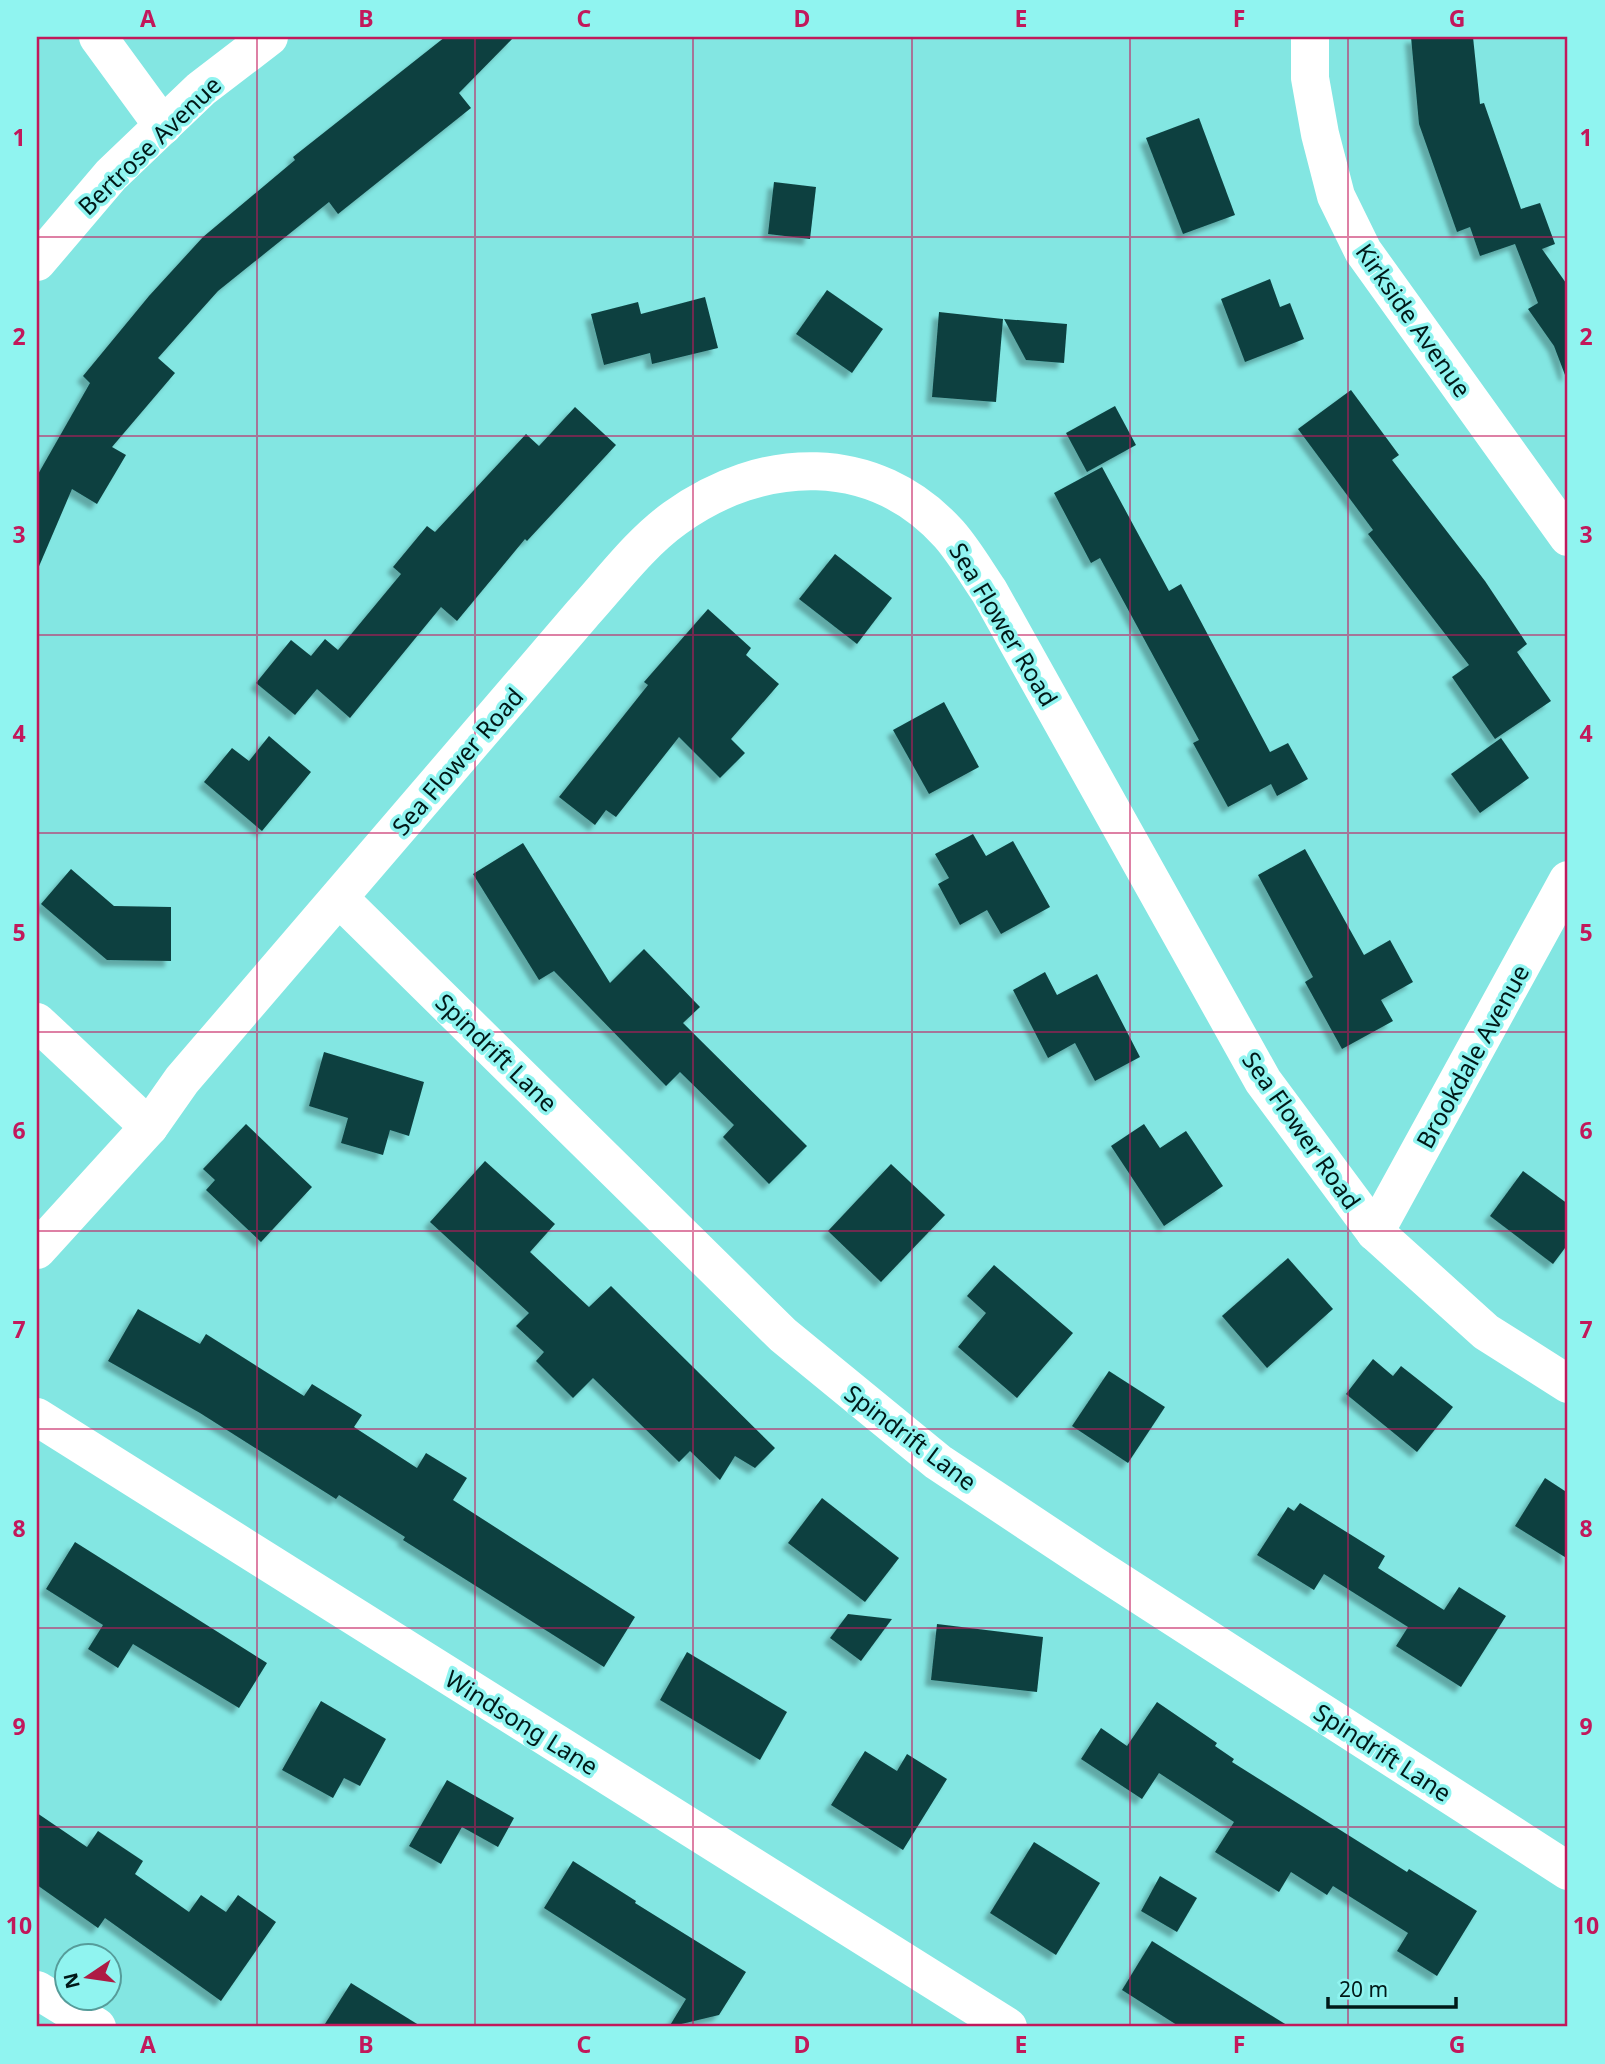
<svg xmlns="http://www.w3.org/2000/svg" width="1605" height="2064" font-family="'Noto Sans',sans-serif">
	<style>
		.building { fill: #0c4140; filter: url(#shadow) }
		.lines { fill: none; stroke-linecap: round; stroke-linejoin: round }
		.minor { stroke: #fff; stroke-width: 38 }
		.grid { fill: none; stroke: #c2185b; stroke-width: 2; stroke-opacity: 0.55 }
		.labels { text-anchor: middle; dominant-baseline: central; stroke-width: 7; stroke-linejoin: round; paint-order: stroke }
		.street-label { font-size: 24px; fill: #001918; stroke: #90f4f0 }
		.neatline { fill: none; stroke: #c2185b; stroke-width: 2.5 }
		.grid-label { font-size: 23px; text-anchor: middle; font-weight: bold; fill: #c2185b }
	</style>
	<defs>
		<filter id="shadow"><feDropShadow dx="-6" dy="6" stdDeviation="2" flood-color="#0004"/></filter>
	</defs>
	<rect width="100%" height="100%" fill="#83e6e2"/>
	<!-- building -->
	<g class="building">
		<path d="M 445,37 L 514,37 L 459,93 L 471,108 L 338,214 L 329,202 L 218,291 L 158,358 L 175,373 L 112,447 L 126,455 L 97,504 L 72,489 L 37,571 L 37,476 L 90,383 L 83,376 L 149,296 L 203,237 L 295,160 L 293,157 Z"/>
		<path d="M 1411,37 L 1473,37 L 1480,104 L 1484,103 L 1521,209 L 1540,203 L 1555,244 L 1542,249 L 1566,283 L 1568,281 L 1568,375 L 1565,375 L 1554,346 L 1528,309 L 1538,303 L 1515,244 L 1480,256 L 1470,227 L 1457,232 L 1419,124 Z"/>
		<path d="M 1199,118 L 1235,215 L 1183,234 L 1146,138 Z"/>
		<path d="M 774,182 L 816,187 L 810,239 L 768,234 Z"/>
		<path d="M 1270,279 L 1280,307 L 1290,303 L 1304,339 L 1245,362 L 1221,299 Z"/>
		<path d="M 827,290 L 883,329 L 852,373 L 796,334 Z"/>
		<path d="M 705,297 L 718,348 L 652,364 L 650,353 L 604,365 L 591,314 L 638,302 L 641,314 Z"/>
		<path d="M 939,312 L 1003,319 L 996,402 L 932,397 Z"/>
		<path d="M 1004,319 L 1067,324 L 1064,363 L 1026,360 Z"/>
		<path d="M 1351,390 L 1399,455 L 1392,460 L 1485,581 L 1527,644 L 1517,652 L 1551,701 L 1495,739 L 1452,677 L 1469,665 L 1368,534 L 1373,530 L 1298,429 Z"/>
		<path d="M 1115,406 L 1136,445 L 1087,472 L 1066,433 Z"/>
		<path d="M 575,407 L 616,445 L 527,541 L 525,539 L 457,621 L 441,607 L 350,718 L 317,689 L 295,715 L 256,683 L 291,640 L 311,656 L 325,639 L 338,650 L 401,574 L 393,567 L 427,526 L 435,532 L 526,434 L 539,446 Z"/>
		<path d="M 1102,467 L 1169,591 L 1181,584 L 1270,752 L 1288,743 L 1308,779 L 1277,796 L 1271,784 L 1228,807 L 1193,743 L 1199,740 L 1100,558 L 1091,563 L 1054,493 Z"/>
		<path d="M 835,554 L 892,598 L 857,644 L 799,599 Z"/>
		<path d="M 708,609 L 751,648 L 746,655 L 779,684 L 731,739 L 745,753 L 720,778 L 679,737 L 616,817 L 606,810 L 595,825 L 559,797 L 648,685 L 644,682 Z"/>
		<path d="M 944,702 L 979,767 L 929,794 L 893,730 Z"/>
		<path d="M 269,736 L 311,772 L 262,831 L 204,782 L 232,748 L 249,761 Z"/>
		<path d="M 1501,738 L 1529,778 L 1480,813 L 1451,774 Z"/>
		<path d="M 973,834 L 986,856 L 1013,841 L 1050,907 L 1001,934 L 987,910 L 960,925 L 938,884 L 949,878 L 935,854 Z"/>
		<path d="M 523,843 L 610,983 L 644,949 L 700,1007 L 683,1023 L 807,1146 L 769,1184 L 723,1137 L 734,1125 L 680,1072 L 666,1086 L 554,971 L 539,980 L 473,874 Z"/>
		<path d="M 1305,849 L 1364,955 L 1390,940 L 1413,982 L 1381,1000 L 1393,1021 L 1342,1049 L 1305,982 L 1313,977 L 1258,875 Z"/>
		<path d="M 71,869 L 114,906 L 171,907 L 171,961 L 107,960 L 41,904 Z"/>
		<path d="M 1045,972 L 1057,995 L 1097,974 L 1140,1057 L 1095,1081 L 1075,1043 L 1048,1058 L 1013,990 Z"/>
		<path d="M 324,1052 L 424,1082 L 409,1136 L 390,1130 L 383,1155 L 341,1143 L 348,1118 L 309,1106 Z"/>
		<path d="M 246,1124 L 312,1187 L 261,1242 L 206,1190 L 215,1180 L 203,1169 Z"/>
		<path d="M 1144,1124 L 1160,1148 L 1186,1131 L 1223,1186 L 1164,1226 L 1111,1146 Z"/>
		<path d="M 485,1161 L 555,1224 L 530,1252 L 589,1307 L 611,1286 L 775,1448 L 755,1468 L 735,1456 L 720,1480 L 690,1451 L 679,1462 L 593,1378 L 573,1398 L 536,1361 L 544,1352 L 516,1326 L 529,1313 L 430,1222 Z"/>
		<path d="M 891,1164 L 945,1215 L 881,1282 L 828,1231 Z"/>
		<path d="M 1523,1171 L 1568,1204 L 1568,1244 L 1553,1264 L 1490,1216 Z"/>
		<path d="M 1288,1258 L 1333,1309 L 1267,1368 L 1222,1316 Z"/>
		<path d="M 994,1265 L 1073,1333 L 1017,1398 L 958,1347 L 986,1313 L 967,1296 Z"/>
		<path d="M 138,1309 L 200,1344 L 206,1334 L 304,1396 L 312,1384 L 362,1415 L 354,1427 L 417,1468 L 426,1453 L 467,1478 L 453,1500 L 635,1617 L 604,1667 L 403,1540 L 405,1537 L 339,1495 L 336,1499 L 200,1413 L 108,1361 Z"/>
		<path d="M 1373,1359 L 1393,1376 L 1401,1366 L 1453,1407 L 1417,1452 L 1346,1394 Z"/>
		<path d="M 1109,1371 L 1165,1407 L 1128,1463 L 1072,1426 Z"/>
		<path d="M 1545,1478 L 1568,1493 L 1568,1559 L 1515,1526 Z"/>
		<path d="M 822,1498 L 899,1558 L 865,1602 L 788,1543 Z"/>
		<path d="M 1300,1503 L 1385,1556 L 1378,1568 L 1444,1610 L 1459,1587 L 1506,1616 L 1461,1687 L 1396,1646 L 1408,1627 L 1324,1574 L 1314,1590 L 1257,1555 L 1288,1507 L 1294,1511 Z"/>
		<path d="M 75,1542 L 267,1663 L 239,1708 L 133,1644 L 118,1668 L 88,1649 L 103,1625 L 46,1589 Z"/>
		<path d="M 848,1614 L 892,1619 L 861,1661 L 830,1638 Z"/>
		<path d="M 937,1624 L 1043,1637 L 1037,1692 L 931,1680 Z"/>
		<path d="M 687,1652 L 787,1712 L 760,1760 L 660,1700 Z"/>
		<path d="M 321,1701 L 386,1739 L 360,1786 L 344,1778 L 333,1798 L 282,1770 Z"/>
		<path d="M 1157,1702 L 1217,1743 L 1215,1746 L 1234,1759 L 1232,1762 L 1407,1872 L 1409,1869 L 1477,1911 L 1437,1976 L 1397,1951 L 1408,1933 L 1333,1886 L 1327,1895 L 1291,1872 L 1279,1892 L 1215,1852 L 1234,1822 L 1159,1773 L 1142,1799 L 1081,1759 L 1101,1728 L 1127,1746 Z"/>
		<path d="M 865,1751 L 897,1771 L 907,1754 L 947,1779 L 903,1850 L 831,1805 Z"/>
		<path d="M 447,1780 L 514,1818 L 498,1847 L 462,1827 L 441,1864 L 409,1846 Z"/>
		<path d="M 37,1813 L 87,1847 L 98,1831 L 143,1861 L 135,1874 L 189,1912 L 201,1895 L 226,1912 L 238,1895 L 276,1922 L 221,2001 L 105,1918 L 98,1928 L 37,1885 Z"/>
		<path d="M 1034,1842 L 1100,1883 L 1056,1955 L 990,1913 Z"/>
		<path d="M 573,1861 L 636,1901 L 635,1903 L 746,1972 L 719,2015 L 669,2027 L 686,1999 L 544,1908 Z"/>
		<path d="M 1160,1876 L 1197,1898 L 1177,1932 L 1141,1911 Z"/>
		<path d="M 1152,1941 L 1290,2027 L 1180,2027 L 1122,1990 Z"/>
		<path d="M 351,1983 L 422,2027 L 323,2027 Z"/>
	</g>
	<g class="lines">
		<!-- minor -->
		<g class="minor">
			<path d="M 98,37 L 163,126"/>
			<path d="M 1310,37 L 1310,78 L 1320,134 L 1336,196 L 1363,251 L 1568,537"/>
			<path d="M 37,262 L 111,175 L 201,89 L 269,37"/>
			<path d="M 339,898 L 783,1335 L 938,1462 L 1093,1565 L 1568,1871"/>
			<path d="M 37,1022 L 149,1127"/>
			<path d="M 1375,1232 L 1568,880"/>
			<path d="M 37,1250 L 149,1127 L 182,1080 L 583,613 C 612,581 640,543 675,518 C 762,455 874,451 949,534 C 964,551 976,572 989,591 L 1263,1081 L 1375,1232 L 1486,1332 L 1568,1384"/>
			<path d="M 37,1417 L 1008,2027"/>
			<path d="M 37,1990 L 97,2027"/>
		</g>
	</g>
	<!-- grid -->
	<path class="grid" d="M 257,37 L 257,2027M 475,37 L 475,2027M 693,37 L 693,2027M 912,37 L 912,2027M 1130,37 L 1130,2027M 1348,37 L 1348,2027M 37,237 L 1568,237M 37,436 L 1568,436M 37,635 L 1568,635M 37,833 L 1568,833M 37,1032 L 1568,1032M 37,1231 L 1568,1231M 37,1429 L 1568,1429M 37,1628 L 1568,1628M 37,1827 L 1568,1827"/>
	<g class="labels">
		<!-- street labels -->
		<g class="street-label">
			<text transform="translate(149 145) rotate(-44)">Bertrose Avenue</text>
			<text transform="translate(1414 320) rotate(55)">Kirkside Avenue</text>
			<text transform="translate(1004 624) rotate(59)">Sea Flower Road</text>
			<text transform="translate(457 761) rotate(-49)">Sea Flower Road</text>
			<text transform="translate(497 1052) rotate(44)">Spindrift Lane</text>
			<text transform="translate(1472 1056) rotate(-61)">Brookdale Avenue</text>
			<text transform="translate(1302 1130) rotate(55)">Sea Flower Road</text>
			<text transform="translate(911 1437) rotate(37)">Spindrift Lane</text>
			<text transform="translate(522 1722) rotate(32)">Windsong Lane</text>
			<text transform="translate(1383 1752) rotate(33)">Spindrift Lane</text>
		</g>
	</g>
	<!-- border -->
	<rect width="1605" height="2064" fill="none" stroke="#90f4f0" stroke-width="77"/>
	<!-- north arrow -->
	<g transform="translate(88 1977) rotate(257)"><circle r="33" fill="#90f4f0" stroke="#569c9a" stroke-width="2"/>
	<path d="M0-5L12 26L0 18L-12 26Z" fill="#ae1b44"/>
	<text y="-10" font-size="19" font-weight="bold" text-anchor="middle" fill="#001918">N</text>
	</g>
	<!-- scale -->
	<path d="M1328 1997v10h128v-10" fill="none" stroke="#001918" stroke-width="3.5"/>
	<text x="1339" y="1997" font-size="21" fill="#001918" stroke="#90f4f0" stroke-width="5" paint-order="stroke">20 m</text>
	<rect x="38" y="38" width="1528" height="1987" class="neatline"/>
	<g class="grid-label">
		<text x="148" y="27">A</text>
		<text x="366" y="27">B</text>
		<text x="584" y="27">C</text>
		<text x="802" y="27">D</text>
		<text x="1021" y="27">E</text>
		<text x="1239" y="27">F</text>
		<text x="1457" y="27">G</text>
		<text x="19" y="146">1</text>
		<text x="1586" y="146">1</text>
		<text x="19" y="345">2</text>
		<text x="1586" y="345">2</text>
		<text x="19" y="543">3</text>
		<text x="1586" y="543">3</text>
		<text x="19" y="742">4</text>
		<text x="1586" y="742">4</text>
		<text x="19" y="941">5</text>
		<text x="1586" y="941">5</text>
		<text x="19" y="1139">6</text>
		<text x="1586" y="1139">6</text>
		<text x="19" y="1338">7</text>
		<text x="1586" y="1338">7</text>
		<text x="19" y="1537">8</text>
		<text x="1586" y="1537">8</text>
		<text x="19" y="1735">9</text>
		<text x="1586" y="1735">9</text>
		<text x="19" y="1934">10</text>
		<text x="1586" y="1934">10</text>
		<text x="148" y="2053">A</text>
		<text x="366" y="2053">B</text>
		<text x="584" y="2053">C</text>
		<text x="802" y="2053">D</text>
		<text x="1021" y="2053">E</text>
		<text x="1239" y="2053">F</text>
		<text x="1457" y="2053">G</text>
	</g>
</svg>
